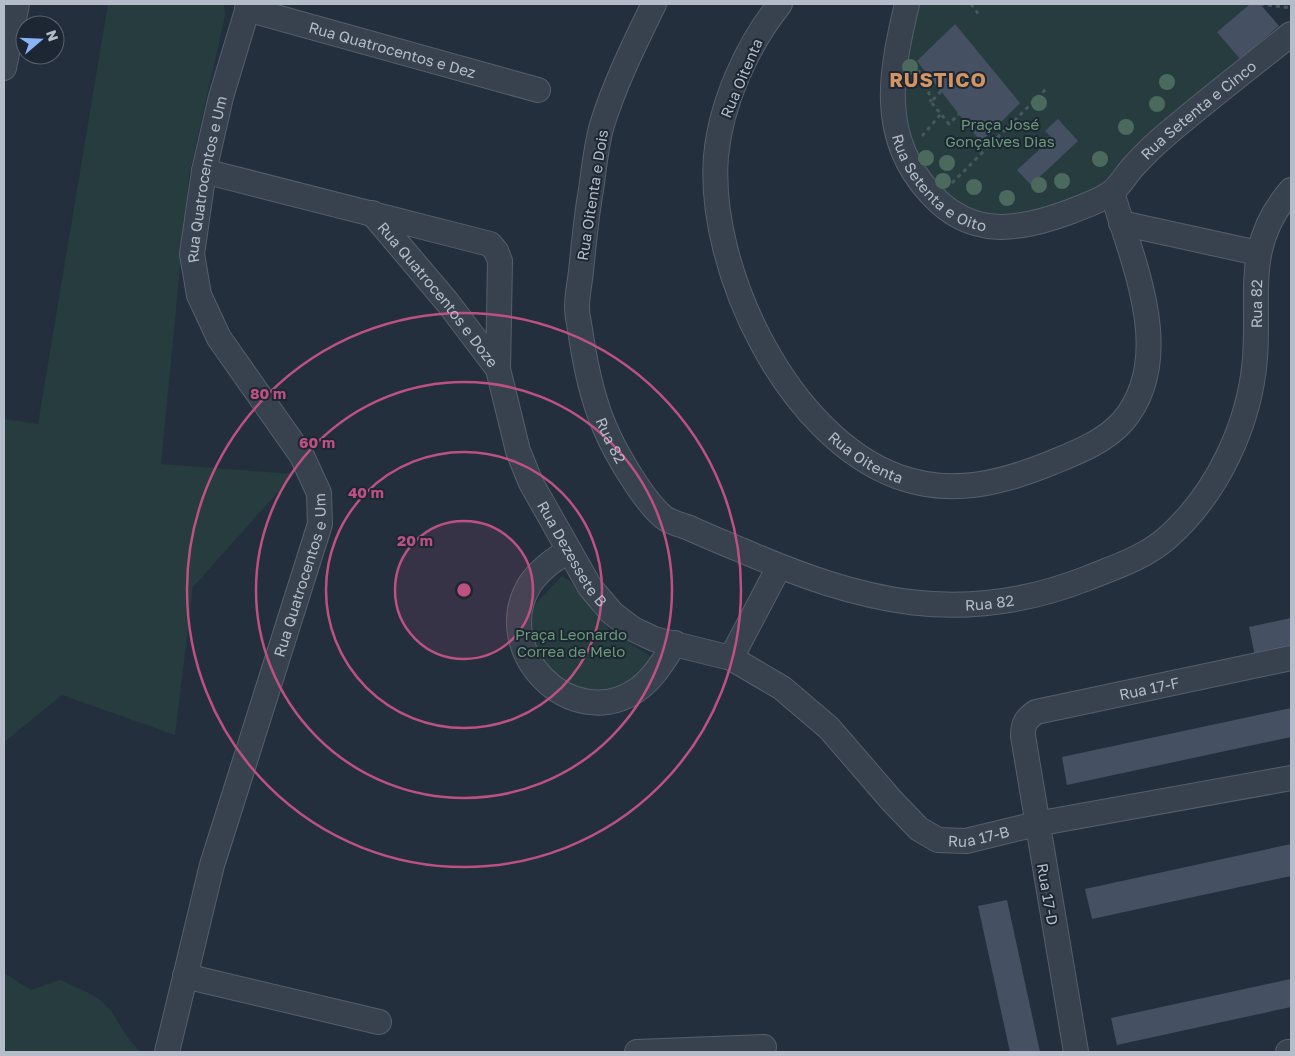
<svg xmlns="http://www.w3.org/2000/svg" width="1295" height="1056" font-family="'Golos Text',sans-serif">
	<style>
		.green { fill: #263c3f }
		.building { fill: #455162 }
		.lines { fill: none; stroke-linecap: round; stroke-linejoin: round }
		.street-casing { stroke: #565f6c; stroke-width: 26 }
		.path { stroke: #44595c; stroke-width: 3; stroke-dasharray: 4 4; stroke-linecap: butt }
		.street { stroke: #38414e; stroke-width: 24 }
		.tree { fill: #4b6a5d }
		.ring { fill: none; stroke: #bd5182; stroke-width: 2.5 }
		.labels { text-anchor: middle; dominant-baseline: central; stroke-width: 4; stroke-linejoin: round; paint-order: stroke }
		.street-label { font-size: 15px; fill: #b4bcc9; stroke: #1d2633 }
		.park-label { font-size: 15px; fill: #6b9a76; stroke: #1d2633 }
		.district-label { font-size: 20px; font-weight: bold; letter-spacing: 1px; fill: #d59563; stroke: #1d2633 }
		.centre { fill: #bd5182; stroke: #1d2633; stroke-width: 2.5 }
		.ring-label { font-size: 15px; text-anchor: middle; font-weight: bold; fill: #bd5182; stroke: #1d2633; stroke-width: 4; stroke-linejoin: round; paint-order: stroke }
	</style>
	<rect width="100%" height="100%" fill="#242f3e"/>
	<!-- green -->
	<g class="green">
		<path d="M 108,4 L 224,4 L 225,16 L 189,175 L 161,464 L 294,474 L 193,587 L 175,735 L 62,695 L 4,742 L 4,419 L 38,424 Z"/>
		<path d="M 914,4 L 1250,4 L 1217,32 L 1240,59 L 1095,189 L 1071,202 L 1004,218 L 976,215 L 939,190 L 910,143 L 899,101 Z"/>
		<path d="M 562,576 L 570,581 L 610,631 L 655,659 L 627,689 L 587,696 L 539,664 L 526,614 Z"/>
		<path d="M 4,973 L 31,990 L 60,980 C 77,988 99,995 111,1011 C 121,1026 127,1040 141,1052 L 4,1052 Z"/>
	</g>
	<!-- building -->
	<g class="building">
		<path d="M 1250,4 L 1260,4 L 1279,26 L 1240,59 L 1217,32 Z"/>
		<path d="M 955,24 L 1020,103 L 981,142 L 917,61 Z"/>
		<path d="M 1058,119 L 1078,141 L 1031,185 L 1017,170 L 1052,138 L 1045,131 Z"/>
		<path d="M 1291,618 L 1291,648 L 1255,656 L 1249,627 Z"/>
		<path d="M 1291,708 L 1291,737 L 1067,785 L 1062,757 Z"/>
		<path d="M 1291,844 L 1291,876 L 1092,919 L 1085,889 Z"/>
		<path d="M 1007,900 L 1040,1052 L 1010,1052 L 978,906 Z"/>
		<path d="M 1291,979 L 1291,1007 L 1117,1045 L 1111,1018 Z"/>
	</g>
	<g class="lines">
		<!-- street casing -->
		<g class="street-casing">
			<g id="street">
				<path id="s1" d="M 654,4 C 635,43 615,83 602,125 C 596,146 594,169 591,190 C 586,217 584,244 581,271 C 580,282 577,295 577,307 C 577,317 580,327 581,336 C 586,368 592,398 605,428 C 615,452 645,504 666,519 C 672,522 680,525 687,527 C 705,535 723,543 741,550 C 861,602 961,628 1088,578 C 1115,567 1144,558 1167,538 C 1217,494 1250,424 1255,358 C 1260,293 1243,246 1291,190"/>
				<path id="s2" d="M 780,4 C 747,45 721,103 716,156 C 707,269 788,437 899,477 C 952,496 1002,483 1051,463 C 1075,453 1105,442 1123,421 C 1177,357 1132,261 1112,192"/>
				<path id="s3" d="M 907,4 C 891,72 878,136 930,193 C 971,239 1019,231 1072,211 C 1084,206 1103,200 1113,191 C 1120,185 1126,175 1132,168 C 1143,156 1155,144 1167,134 C 1208,99 1250,67 1291,34"/>
				<path id="s4" d="M 247,9 L 538,90"/>
				<path d="M 4,68 L 17,4"/>
				<path id="s5" d="M 204,171 L 490,244 L 496,251 L 500,261 L 498,369 L 518,451 L 531,483 L 590,587 L 612,613 L 633,629 L 654,639 L 731,658 L 782,688 L 829,728 L 892,801 L 919,829 L 938,840 L 966,841 L 1036,824 L 1291,778"/>
				<path id="s6" d="M 372,213 L 448,303 L 498,369"/>
				<path d="M 1121,223 L 1258,253"/>
				<path d="M 569,550 C 554,560 540,569 530,584 C 489,650 571,735 637,690 C 654,678 664,660 675,643"/>
				<path d="M 731,658 L 779,567"/>
				<path d="M 185,976 L 379,1022"/>
				<path id="s7" d="M 167,1052 L 212,865 L 320,524 L 319,493 L 302,456 L 219,338 L 199,295 L 192,254 L 204,171 L 221,97 L 249,4"/>
				<path d="M 637,1052 L 764,1047"/>
				<path id="s8" d="M 1076,1052 L 1023,736 C 1023,723 1026,719 1036,712 L 1291,658"/>
				<path d="M 1288,1052 L 1291,1052"/>
			</g>
		</g>
		<!-- path -->
		<g class="path">
			<path d="M 971,4 L 979,15"/>
			<path d="M 1260,4 L 1291,8"/>
			<path d="M 918,70 L 927,85 L 931,102"/>
			<path d="M 941,91 L 931,102 L 949,124 L 959,114"/>
			<path d="M 922,136 L 941,114"/>
			<path d="M 952,183 L 1047,88"/>
		</g>
		<!-- street -->
		<use href="#street" class="street"/>
	</g>
	<!-- trees -->
	<g class="tree">
		<circle cx="910" cy="67" r="8"/>
		<circle cx="1167" cy="82" r="8"/>
		<circle cx="1039" cy="103" r="8"/>
		<circle cx="1157" cy="104" r="8"/>
		<circle cx="1126" cy="127" r="8"/>
		<circle cx="926" cy="158" r="8"/>
		<circle cx="1100" cy="159" r="8"/>
		<circle cx="947" cy="163" r="8"/>
		<circle cx="943" cy="181" r="8"/>
		<circle cx="1062" cy="181" r="8"/>
		<circle cx="1039" cy="185" r="8"/>
		<circle cx="974" cy="187" r="8"/>
		<circle cx="1007" cy="198" r="8"/>
	</g>
	<!-- distance rings -->
	<circle cx="464" cy="590" r="69" fill="#bd5182" fill-opacity=".12"/>
	<g class="ring">
		<circle cx="464" cy="590" r="69"/>
		<circle cx="464" cy="590" r="138"/>
		<circle cx="464" cy="590" r="208"/>
		<circle cx="464" cy="590" r="277"/>
	</g>
	<g class="labels">
		<!-- street labels -->
		<g class="street-label">
			<text stroke="none"><textPath href="#s4" startOffset="151">Rua Quatrocentos e Dez</textPath></text>
			<text transform="translate(741 78) rotate(-67)">Rua Oitenta</text>
			<text stroke="none"><textPath href="#s3" startOffset="518">Rua Setenta e Cinco</textPath></text>
			<text stroke="none"><textPath href="#s3" startOffset="199">Rua Setenta e Oito</textPath></text>
			<text stroke="none"><textPath href="#s7" startOffset="931">Rua Quatrocentos e Um</textPath></text>
			<text transform="translate(592 195) rotate(-81)">Rua Oitenta e Dois</text>
			<text stroke="none"><textPath href="#s6" startOffset="105">Rua Quatrocentos e Doze</textPath></text>
			<text stroke="none"><textPath href="#s1" startOffset="1339">Rua 82</textPath></text>
			<text stroke="none"><textPath href="#s1" startOffset="454">Rua 82</textPath></text>
			<text stroke="none"><textPath href="#s2" startOffset="519">Rua Oitenta</textPath></text>
			<text stroke="none"><textPath href="#s5" startOffset="624">Rua Dezessete B</textPath></text>
			<text stroke="none"><textPath href="#s7" startOffset="496">Rua Quatrocentos e Um</textPath></text>
			<text stroke="none"><textPath href="#s1" startOffset="889">Rua 82</textPath></text>
			<text stroke="none"><textPath href="#s8" startOffset="465">Rua 17-F</textPath></text>
			<text stroke="none"><textPath href="#s5" startOffset="1144">Rua 17-B</textPath></text>
			<text transform="translate(1048 894) rotate(80)">Rua 17-D</text>
		</g>
		<!-- park labels -->
		<g class="park-label">
			<text x="1000" y="124">Praça José<tspan x="1000" dy="17">Gonçalves Dias</tspan></text>
			<text x="571" y="634">Praça Leonardo<tspan x="571" dy="17">Correa de Melo</tspan></text>
		</g>
		<!-- district labels -->
		<g class="district-label">
			<text x="938" y="79">RUSTICO</text>
		</g>
	</g>
	<circle cx="464" cy="590" r="8" class="centre"/>
	<g class="ring-label">
		<text x="268" y="399">80 m</text>
		<text x="317" y="448">60 m</text>
		<text x="366" y="498">40 m</text>
		<text x="415" y="546">20 m</text>
	</g>
	<!-- border -->
	<rect width="1295" height="1056" fill="none" stroke="#b4bcc9" stroke-width="10"/>
	<!-- north arrow -->
	<g transform="translate(40 40) rotate(71)"><circle r="24" fill="#1d2633" stroke="#59626f"/>
	<path d="M0-4L9 19L0 12L-9 19Z" fill="#8ab4f8"/>
	<text y="-8" font-size="14" font-weight="bold" text-anchor="middle" fill="#b4bcc9">N</text>
	</g>
</svg>
